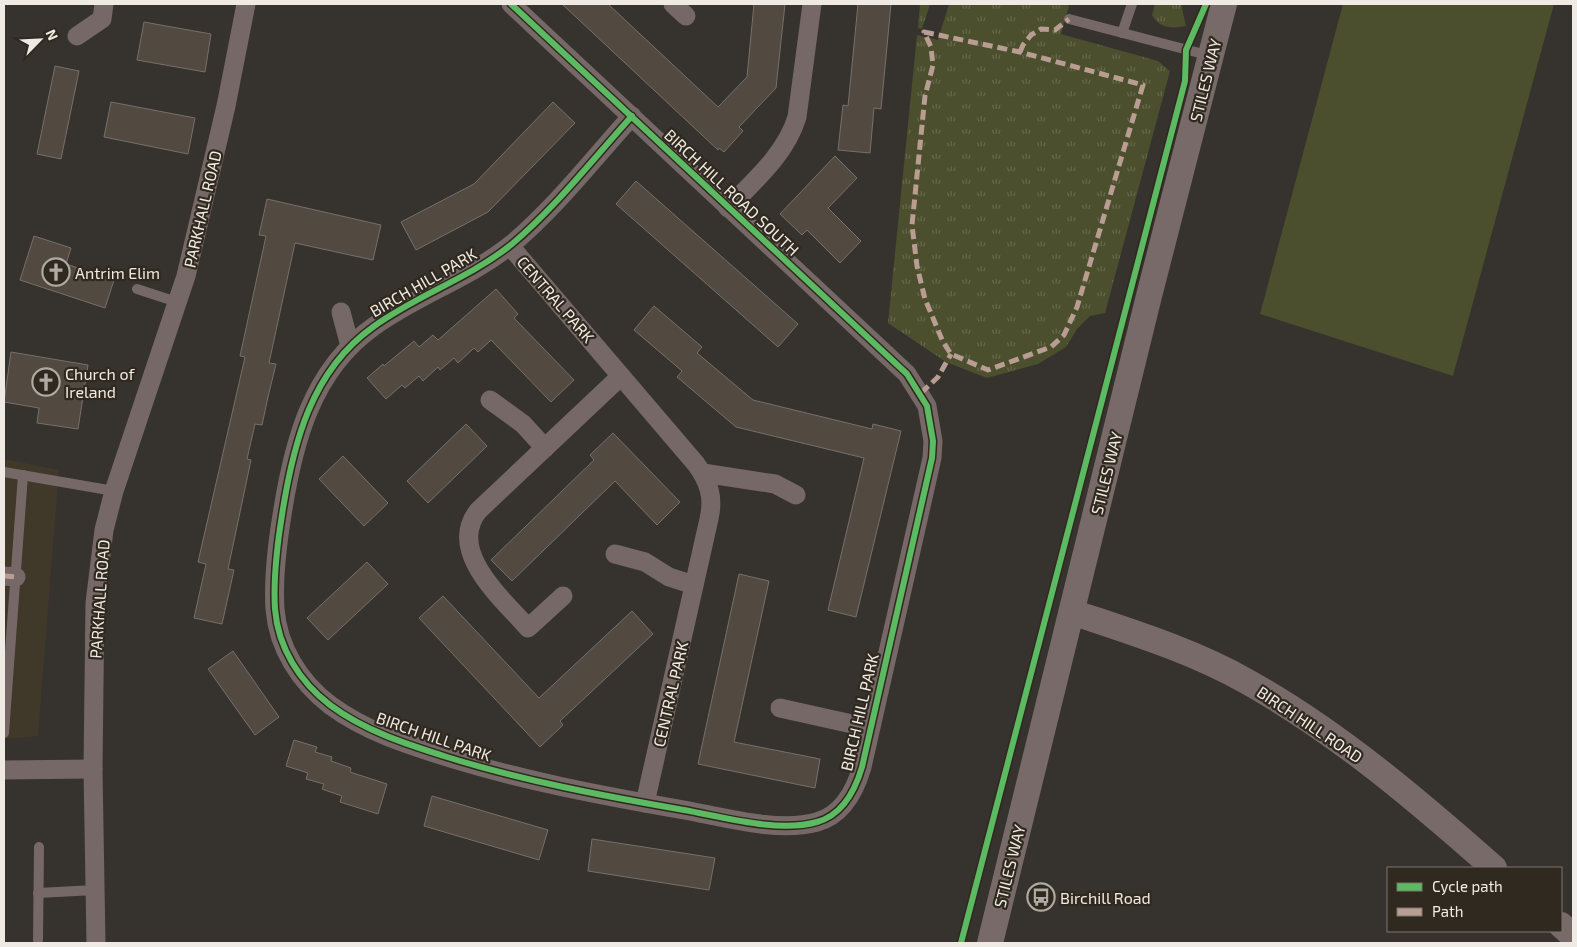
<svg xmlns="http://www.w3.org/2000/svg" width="1577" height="947" font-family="'Exo 2',sans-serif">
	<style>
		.built { fill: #403829 }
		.grass { fill: url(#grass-tufts) }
		.pitch { fill: #4b4f2e }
		.building { fill: #524a41; stroke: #75706c }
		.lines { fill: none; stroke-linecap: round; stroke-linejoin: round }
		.lane { stroke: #766867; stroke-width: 10 }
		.street { stroke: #766867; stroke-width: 19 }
		.secondary { stroke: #786a68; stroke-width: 26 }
		.quiet { stroke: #b99d93; stroke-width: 5; stroke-dasharray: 10 5; stroke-linecap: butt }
		.cycleway-casing { stroke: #30291f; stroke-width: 9 }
		.cycleway { stroke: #5cba63; stroke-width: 6 }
		.labels { text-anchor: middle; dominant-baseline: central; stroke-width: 4.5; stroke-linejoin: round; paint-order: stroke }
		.street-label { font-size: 16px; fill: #efebe4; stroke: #30291f }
		.poi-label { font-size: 16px; fill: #efebe4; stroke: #30291f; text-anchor: start }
	</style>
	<defs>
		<pattern id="grass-tufts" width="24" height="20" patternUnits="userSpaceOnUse" patternTransform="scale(1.25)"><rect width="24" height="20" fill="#4b4f2e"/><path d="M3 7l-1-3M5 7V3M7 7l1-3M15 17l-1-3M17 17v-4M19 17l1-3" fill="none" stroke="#65684c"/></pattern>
	</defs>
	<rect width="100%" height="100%" fill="#36322d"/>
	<!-- built -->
	<path class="built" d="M 4,459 L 59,470 L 38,736 L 4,739 Z"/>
	<!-- grass -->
	<g class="grass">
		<path d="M 920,4 L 930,4 L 922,29 L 918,28 Z"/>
		<path d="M 949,4 L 1065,4 L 1069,6 L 1061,34 L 1158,61 L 1170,71 L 1105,313 L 1090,316 L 1077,329 L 1066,347 L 1038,364 L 987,378 L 946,362 L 888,323 L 917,35 L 938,40 Z"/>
		<path d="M 1155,4 L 1181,4 L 1186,26 C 1172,29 1159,28 1152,15 Z"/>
	</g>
	<!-- pitch -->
	<path class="pitch" d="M 1343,4 L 1554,4 L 1453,376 L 1260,314 Z"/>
	<!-- building -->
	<g class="building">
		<path d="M 562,4 L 608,4 L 718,107 L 747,77 L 754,4 L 785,4 L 776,88 L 739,127 L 743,131 L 724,152 L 719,148 L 718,150 Z"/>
		<path d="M 858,4 L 891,4 L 881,109 L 874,108 L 870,153 L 838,150 L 843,105 L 848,106 Z"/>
		<path d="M 144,22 L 211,34 L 205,72 L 137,60 Z"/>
		<path d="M 55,66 L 79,71 L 61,159 L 37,154 Z"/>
		<path d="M 111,102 L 195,118 L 188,154 L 104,137 Z"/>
		<path d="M 553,102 L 575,123 L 488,212 L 416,250 L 401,222 L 474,184 Z"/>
		<path d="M 835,156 L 857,178 L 828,208 L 861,241 L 840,263 L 807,230 L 802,235 L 780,214 Z"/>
		<path d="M 636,181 L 798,324 L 778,347 L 616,204 Z"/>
		<path d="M 267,199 L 381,225 L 373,260 L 295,243 L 269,363 L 276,364 L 268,397 L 262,425 L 255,424 L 247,459 L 251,460 L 228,569 L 234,570 L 222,624 L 194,618 L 206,564 L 198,562 L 245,357 L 240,356 L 266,236 L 259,235 Z"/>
		<path d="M 34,236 L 71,248 L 66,264 L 114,280 L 105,308 L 20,280 Z"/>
		<path d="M 496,289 L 518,314 L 514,318 L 574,380 L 551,402 L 491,340 L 478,352 L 474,348 L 458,363 L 454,358 L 440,370 L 438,367 L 423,381 L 419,376 L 405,388 L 402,385 L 386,399 L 367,378 L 383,364 L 384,366 L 414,341 L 419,347 L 433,335 L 438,340 Z"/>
		<path d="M 654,306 L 702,347 L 697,353 L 753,400 L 872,429 L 873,424 L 901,431 L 856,617 L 828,610 L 864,458 L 736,427 L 677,377 L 682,371 L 634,330 Z"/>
		<path d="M 11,352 L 88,365 L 78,429 L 37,423 L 39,408 L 4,402 Z"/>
		<path d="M 466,424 L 487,446 L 428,503 L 407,481 Z"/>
		<path d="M 613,433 L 680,502 L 657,525 L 615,481 L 512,581 L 491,560 L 594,460 L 590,455 Z"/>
		<path d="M 343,456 L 388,503 L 364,526 L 319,479 Z"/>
		<path d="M 367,562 L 388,584 L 328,640 L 307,618 Z"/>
		<path d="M 739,574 L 769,581 L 734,742 L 820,759 L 815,788 L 698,764 Z"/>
		<path d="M 443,596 L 539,698 L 632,611 L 653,634 L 560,721 L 563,725 L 540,747 L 419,618 Z"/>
		<path d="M 233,651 L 279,717 L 255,735 L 208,669 Z"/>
		<path d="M 294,740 L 317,747 L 315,752 L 332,757 L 331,761 L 351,768 L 350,772 L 387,784 L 378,814 L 340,802 L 342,796 L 322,789 L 324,784 L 306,779 L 308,773 L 286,766 Z"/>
		<path d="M 432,796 L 548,830 L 539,860 L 424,826 Z"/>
		<path d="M 592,839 L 715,858 L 709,890 L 588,871 Z"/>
	</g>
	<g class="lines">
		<!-- lane -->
		<g class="lane">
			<path d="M 1069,19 L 1211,56"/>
			<path d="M 1122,33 L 1132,4"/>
			<path d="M 137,289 L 177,302"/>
			<path d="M 4,472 L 114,491"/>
			<path d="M 4,733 L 23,475"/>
			<path d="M 38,893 L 95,890"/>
			<path d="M 38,940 L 39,847"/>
		</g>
		<!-- street -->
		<g class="street">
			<path d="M 511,4 C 643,127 775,251 907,374 L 927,406 L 933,441 L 932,458 L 862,767 C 855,791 842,815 817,822 C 778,833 723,817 684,810 C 604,796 524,781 447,757 C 406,744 365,731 330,705 C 300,682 278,648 275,609 C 273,578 277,546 282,515 C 293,444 311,371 373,327 C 417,295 470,278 512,244 C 556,207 593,159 632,116"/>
			<path d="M 673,4 L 686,16"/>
			<path d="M 77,36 L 102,19 L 104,4"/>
			<path d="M 728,208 C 754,181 786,154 797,117 L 812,4"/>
			<path d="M 510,246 L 696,464 C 709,482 714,497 709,519 L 645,803"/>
			<path d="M 341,312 L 350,346"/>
			<path d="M 490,400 L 523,424 L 545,448"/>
			<path d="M 703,473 L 775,484 L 796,495"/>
			<path d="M 615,554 L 645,562 L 669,577 L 694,585"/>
			<path d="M 4,576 L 16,577"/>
			<path d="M 563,596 L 528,628 C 504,600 446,552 478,511 L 621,376"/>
			<path d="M 780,708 L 870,728"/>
			<path d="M 4,770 L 93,769"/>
			<path d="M 96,943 L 93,769 L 95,603 L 104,530 L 114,491 L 186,276 L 226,106 L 246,4"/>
		</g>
		<!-- secondary -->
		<g class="secondary">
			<path d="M 1072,612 C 1131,632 1191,650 1246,681 C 1336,731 1417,800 1494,868"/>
			<path d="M 1561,925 L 1573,936"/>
			<path d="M 990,943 L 1149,296 L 1224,4"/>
		</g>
		<!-- quiet -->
		<g class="quiet">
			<path d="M 924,32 L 1020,52 L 1143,85 L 1077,307 L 1064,335 L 1051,347 L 988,370 L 951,354 L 943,342 L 925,299 L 917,266 L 912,225 L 925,96 L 933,65 L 931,47 Z"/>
			<path d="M 1020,52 L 1023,45 L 1031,35 L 1041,29 L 1055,30 L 1069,19"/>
			<path d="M 921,393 L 938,377 L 951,354"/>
			<path d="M 4,576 L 16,577"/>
		</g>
		<!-- cycleway casing -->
		<g class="cycleway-casing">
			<g id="cycleway">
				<path d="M 511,4 C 643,127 775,251 907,374 L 927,406 L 933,441 L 932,458 L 862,767 C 855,791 842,815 817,822 C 778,833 723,817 684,810 C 604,796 524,781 447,757 C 406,744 365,731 330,705 C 300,682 278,648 275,609 C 273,578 277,546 282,515 C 293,444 311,371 373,327 C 417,295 470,278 512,244 C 556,207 593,159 632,116"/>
				<path d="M 961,943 L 1185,81 L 1186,50 L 1206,4"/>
			</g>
		</g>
		<!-- cycleway -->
		<use href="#cycleway" class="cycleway"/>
	</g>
	<!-- icons -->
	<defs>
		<g id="church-ring" transform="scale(1.4375)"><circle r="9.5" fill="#30291f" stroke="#aeaaa4" stroke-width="1.5"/><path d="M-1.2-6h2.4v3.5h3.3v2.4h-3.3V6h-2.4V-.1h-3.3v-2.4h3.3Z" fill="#aeaaa4"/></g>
		<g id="bus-ring" transform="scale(1.4375)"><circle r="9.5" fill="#30291f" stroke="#aeaaa4" stroke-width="1.5"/><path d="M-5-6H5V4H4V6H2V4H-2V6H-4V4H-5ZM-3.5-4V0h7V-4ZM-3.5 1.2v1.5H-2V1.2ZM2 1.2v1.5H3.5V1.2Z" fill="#aeaaa4"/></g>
	</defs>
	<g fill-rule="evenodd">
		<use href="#church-ring" x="56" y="272"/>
		<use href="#church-ring" x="46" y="382"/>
		<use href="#bus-ring" x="1041" y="897"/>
	</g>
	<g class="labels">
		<!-- street labels -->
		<g class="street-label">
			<text transform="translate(1205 80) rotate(-76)">STILES WAY</text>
			<text transform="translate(732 192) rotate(43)">BIRCH HILL ROAD SOUTH</text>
			<text transform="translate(202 209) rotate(-77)">PARKHALL ROAD</text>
			<text transform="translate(423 282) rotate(-30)">BIRCH HILL PARK</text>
			<text transform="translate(556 299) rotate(49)">CENTRAL PARK</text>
			<text transform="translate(1106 473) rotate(-76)">STILES WAY</text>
			<text transform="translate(99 599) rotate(-86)">PARKHALL ROAD</text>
			<text transform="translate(670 694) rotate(-77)">CENTRAL PARK</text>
			<text transform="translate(859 712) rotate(-77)">BIRCH HILL PARK</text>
			<text transform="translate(1310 724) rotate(34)">BIRCH HILL ROAD</text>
			<text transform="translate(434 736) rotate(19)">BIRCH HILL PARK</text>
			<text transform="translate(1009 866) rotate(-76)">STILES WAY</text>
		</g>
		<!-- poi labels -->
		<g class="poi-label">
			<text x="75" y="272">Antrim Elim</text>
			<text x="65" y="373">Church of<tspan x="65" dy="18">Ireland</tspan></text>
			<text x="1060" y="897">Birchill Road</text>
		</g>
	</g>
	<!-- border -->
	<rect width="1577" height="947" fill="none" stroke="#efebe4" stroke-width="10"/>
	<!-- legend -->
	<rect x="1387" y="867" width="175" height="65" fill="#30291f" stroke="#7c776e"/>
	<rect x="1397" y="883" width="25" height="8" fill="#5cba63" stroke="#7c776e"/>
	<text x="1432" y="892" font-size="15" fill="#efebe4">Cycle path</text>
	<rect x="1397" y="908" width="25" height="8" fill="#b99d93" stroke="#7c776e"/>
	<text x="1432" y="917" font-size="15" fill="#efebe4">Path</text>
	<!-- north arrow -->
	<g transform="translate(40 40) rotate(66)" stroke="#30291f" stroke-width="4" paint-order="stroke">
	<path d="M0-4L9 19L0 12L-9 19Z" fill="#efebe4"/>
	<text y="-8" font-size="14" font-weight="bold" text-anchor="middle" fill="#efebe4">N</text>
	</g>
</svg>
